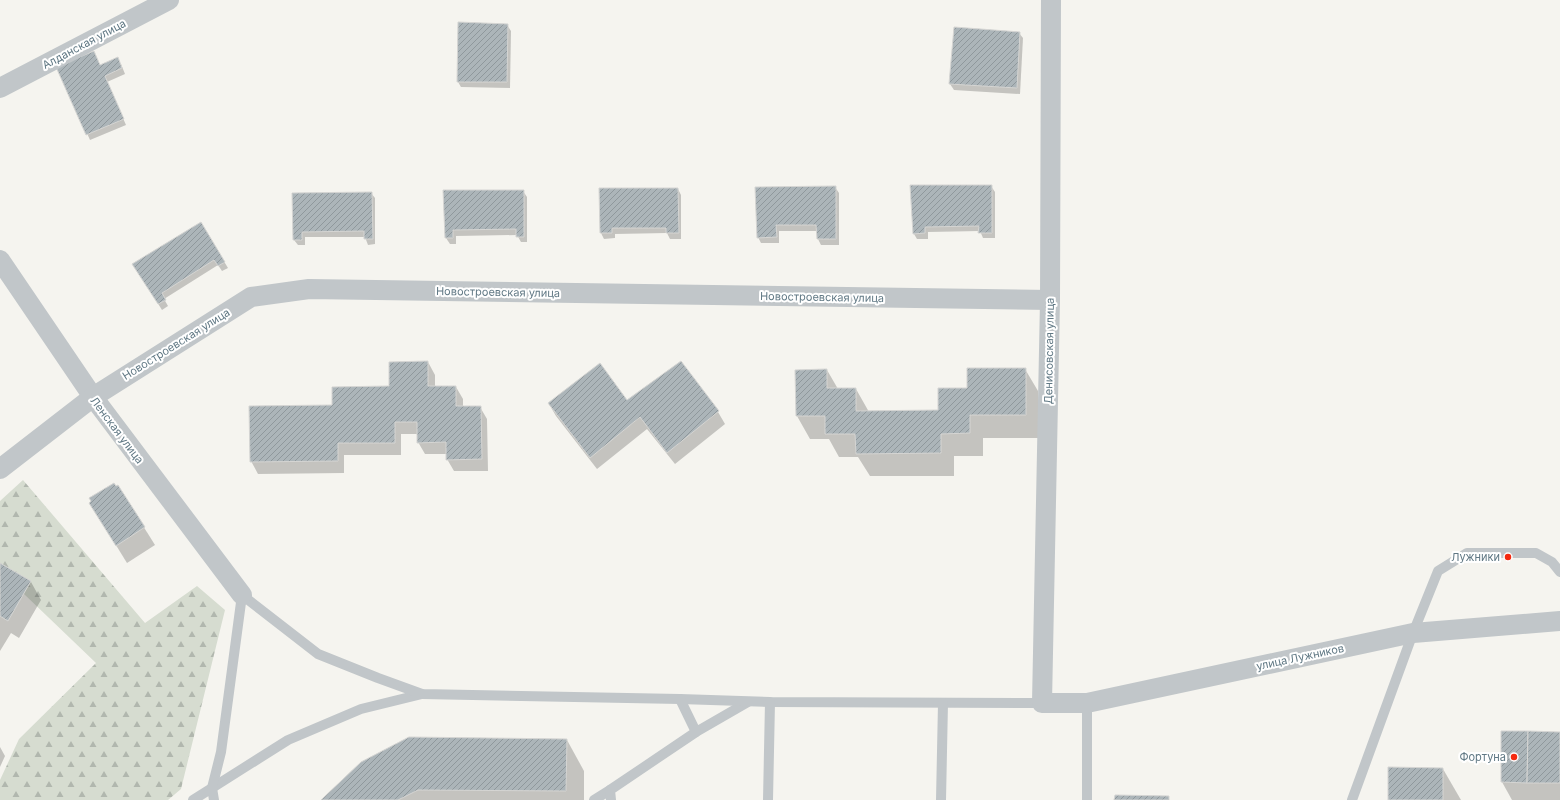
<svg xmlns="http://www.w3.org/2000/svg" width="1560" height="800" font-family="Inter,sans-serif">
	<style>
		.forest { fill: url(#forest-firs) }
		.shadow { fill: #0003 }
		.building { fill: url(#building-hatch); stroke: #d5d5d3 }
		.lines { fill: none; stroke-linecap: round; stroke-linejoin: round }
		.lane { stroke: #c1c6c9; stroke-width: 10 }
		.street { stroke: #c1c6c9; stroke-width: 20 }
		.poi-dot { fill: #f5290f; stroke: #fff; stroke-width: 1.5 }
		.labels { text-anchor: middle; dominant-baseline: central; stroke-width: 4; stroke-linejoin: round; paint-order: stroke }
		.street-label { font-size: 11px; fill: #607884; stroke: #fff }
		.poi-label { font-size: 11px; fill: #607884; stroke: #fff; text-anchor: end }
	</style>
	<defs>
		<pattern id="forest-firs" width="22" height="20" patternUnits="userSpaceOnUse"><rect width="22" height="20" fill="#d6dcd0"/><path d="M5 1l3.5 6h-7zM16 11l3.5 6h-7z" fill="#b1b7ae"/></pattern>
		<pattern id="building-hatch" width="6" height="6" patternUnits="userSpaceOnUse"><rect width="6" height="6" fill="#acb5b9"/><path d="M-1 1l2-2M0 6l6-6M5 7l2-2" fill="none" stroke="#8f989c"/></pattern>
	</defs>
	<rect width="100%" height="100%" fill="#f5f4ef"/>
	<!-- forest -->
	<path class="forest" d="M 23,480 L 145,623 L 197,586 L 225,610 L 181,789 L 168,800 L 0,800 L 0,780 L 19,739 L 96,663 L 0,571 L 0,501 Z"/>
	<!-- shadow -->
	<g class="shadow">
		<path d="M 507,25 L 511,31 L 510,88 L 461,87 L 458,82 Z"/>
		<path d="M 1019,33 L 1023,38 L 1020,94 L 954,90 L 950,84 Z"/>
		<path d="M 94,52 L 100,66 L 121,64 L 125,74 L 107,82 L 126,125 L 90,140 L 58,68 Z"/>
		<path d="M 991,186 L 995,192 L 995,238 L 983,238 L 980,231 L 928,232 L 928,239 L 917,239 L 914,234 Z"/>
		<path d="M 835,187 L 839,193 L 839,245 L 821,245 L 818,239 L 818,231 L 779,231 L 779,243 L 761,243 L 758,237 L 756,188 Z"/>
		<path d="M 678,189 L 681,195 L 681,239 L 670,239 L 667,233 L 615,234 L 615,238 L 604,239 L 601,233 Z"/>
		<path d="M 444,191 L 523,191 L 527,197 L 527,242 L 521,242 L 517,235 L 456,236 L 456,244 L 450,244 L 446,238 Z"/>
		<path d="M 371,193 L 375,198 L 375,244 L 368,245 L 365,237 L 305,237 L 305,245 L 298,245 L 294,240 L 293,194 Z"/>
		<path d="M 201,223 L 228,268 L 222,271 L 218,265 L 164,299 L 168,306 L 162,310 L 137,270 Z"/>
		<path d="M 428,362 L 435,375 L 435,387 L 456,387 L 463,399 L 463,407 L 480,407 L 487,419 L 488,471 L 454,471 L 447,459 L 447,454 L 425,454 L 418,442 L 418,434 L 401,434 L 401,455 L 344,455 L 344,473 L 258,474 L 251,461 L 333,406 L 390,387 Z"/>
		<path d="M 681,362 L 718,412 L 725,424 L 675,464 L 647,429 L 597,469 L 556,416 L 549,404 L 627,402 Z"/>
		<path d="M 1025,369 L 1038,391 L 1039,438 L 983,438 L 983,456 L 954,456 L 954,476 L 870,476 L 858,457 L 839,457 L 829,439 L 810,439 L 797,416 L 827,370 L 838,389 L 856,389 L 869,412 L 939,411 L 968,389 Z"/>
		<path d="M 118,486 L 155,545 L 127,563 L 90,503 Z"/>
		<path d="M 0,564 L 31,582 L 41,600 L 19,638 L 11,633 L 0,651 Z"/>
		<path d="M 1560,733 L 1560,800 L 1512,800 L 1502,782 Z"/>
		<path d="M 567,740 L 584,771 L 584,800 L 323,800 Z"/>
		<path d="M 0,747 L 5,756 L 0,767 Z"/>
		<path d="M 1443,769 L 1461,800 L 1389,800 Z"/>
	</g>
	<!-- building -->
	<g class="building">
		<path d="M 458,22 L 508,24 L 507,82 L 457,82 Z"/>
		<path d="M 954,27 L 1020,32 L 1017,88 L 949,84 Z"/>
		<path d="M 94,51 L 100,65 L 118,57 L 122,68 L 105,76 L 124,119 L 86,135 L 56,67 Z"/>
		<path d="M 910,185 L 992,185 L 992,233 L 978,233 L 979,226 L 925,227 L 925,233 L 913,234 Z"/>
		<path d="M 836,186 L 836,239 L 817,239 L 816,225 L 776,225 L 777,237 L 757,238 L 755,187 Z"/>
		<path d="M 599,188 L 678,188 L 679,233 L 666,233 L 666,228 L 612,228 L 612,233 L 600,233 Z"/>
		<path d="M 443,190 L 524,190 L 524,237 L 516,237 L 516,229 L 453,230 L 453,238 L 445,238 Z"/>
		<path d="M 372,192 L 373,239 L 364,239 L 364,231 L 302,232 L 302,240 L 293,240 L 292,193 Z"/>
		<path d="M 201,222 L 225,262 L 218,266 L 214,260 L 162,293 L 166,300 L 158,304 L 132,264 Z"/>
		<path d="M 428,361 L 428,386 L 456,386 L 456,406 L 481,406 L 482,459 L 446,460 L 446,442 L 417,443 L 417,422 L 395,422 L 395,443 L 338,443 L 338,461 L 250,462 L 249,406 L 332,405 L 332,387 L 389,386 L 389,362 Z"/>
		<path d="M 681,361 L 719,411 L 667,453 L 640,417 L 590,458 L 548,403 L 600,363 L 627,400 Z"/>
		<path d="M 967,368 L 1026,368 L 1026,415 L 970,415 L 970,433 L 941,434 L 941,453 L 856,454 L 855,434 L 825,434 L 825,416 L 796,416 L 795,370 L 827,369 L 827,388 L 856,388 L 856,411 L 938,410 L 938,388 L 967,388 Z"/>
		<path d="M 114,483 L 116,486 L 118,485 L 145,527 L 116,546 L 89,503 L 91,501 L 89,498 Z"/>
		<path d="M 0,563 L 31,581 L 8,621 L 0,616 Z"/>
		<path d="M 1501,731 L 1528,731 L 1527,783 L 1501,782 Z"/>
		<path d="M 1528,731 L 1560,732 L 1560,783 L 1527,783 Z"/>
		<path d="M 409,737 L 567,739 L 566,791 L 418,790 L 398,800 L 321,800 L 361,762 Z"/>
		<path d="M 1388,767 L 1443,768 L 1443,800 L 1388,800 Z"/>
		<path d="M 1115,795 L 1169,796 L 1169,800 L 1114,800 Z"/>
	</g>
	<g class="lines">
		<!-- lane -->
		<g class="lane">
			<path d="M 696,732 L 748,702"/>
			<path d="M 193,800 L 288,740 L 361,709 L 422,694"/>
			<path d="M 214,800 L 212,788 L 221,752 L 242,595 L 318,654 L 378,678 L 422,694 L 680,699 L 770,702 L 1042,703"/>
			<path d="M 594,800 L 610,790"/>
			<path d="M 611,800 L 610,790 L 696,732 L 680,699"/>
			<path d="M 768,800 L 770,702"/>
			<path d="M 941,800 L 943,703"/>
			<path d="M 1087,800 L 1087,703"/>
			<path d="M 1352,800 L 1413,633 L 1438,571 L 1467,553 L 1536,553 L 1552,562 L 1560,572"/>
		</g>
		<!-- street -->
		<g class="street">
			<path d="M 1051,0 L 1050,300 L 1042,703 L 1087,703 L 1413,633 L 1560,621"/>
			<path d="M 0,88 L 169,0"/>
			<path d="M 0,260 L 93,397 L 242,595"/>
			<path d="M 0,469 L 93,397 L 251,297 L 309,289 L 1050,300"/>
		</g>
	</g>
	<!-- markers -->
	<g class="poi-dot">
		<circle cx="1508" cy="557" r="4"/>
		<circle cx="1514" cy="757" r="4"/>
	</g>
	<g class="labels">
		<!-- street labels -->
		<g class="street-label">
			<text transform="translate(84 44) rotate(-28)">Алданская улица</text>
			<text transform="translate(498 292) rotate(1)">Новостроевская улица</text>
			<text transform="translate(822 297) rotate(1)">Новостроевская улица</text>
			<text transform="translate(176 344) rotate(-32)">Новостроевская улица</text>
			<text transform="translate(1049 351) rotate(-89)">Денисовская улица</text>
			<text transform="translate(117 430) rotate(53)">Ленская улица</text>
			<text transform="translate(1300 657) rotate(-12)">улица Лужников</text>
		</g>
		<!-- poi labels -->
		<g class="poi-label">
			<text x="1500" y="557">Лужники</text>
			<text x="1506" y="757">Фортуна</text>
		</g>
	</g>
</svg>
